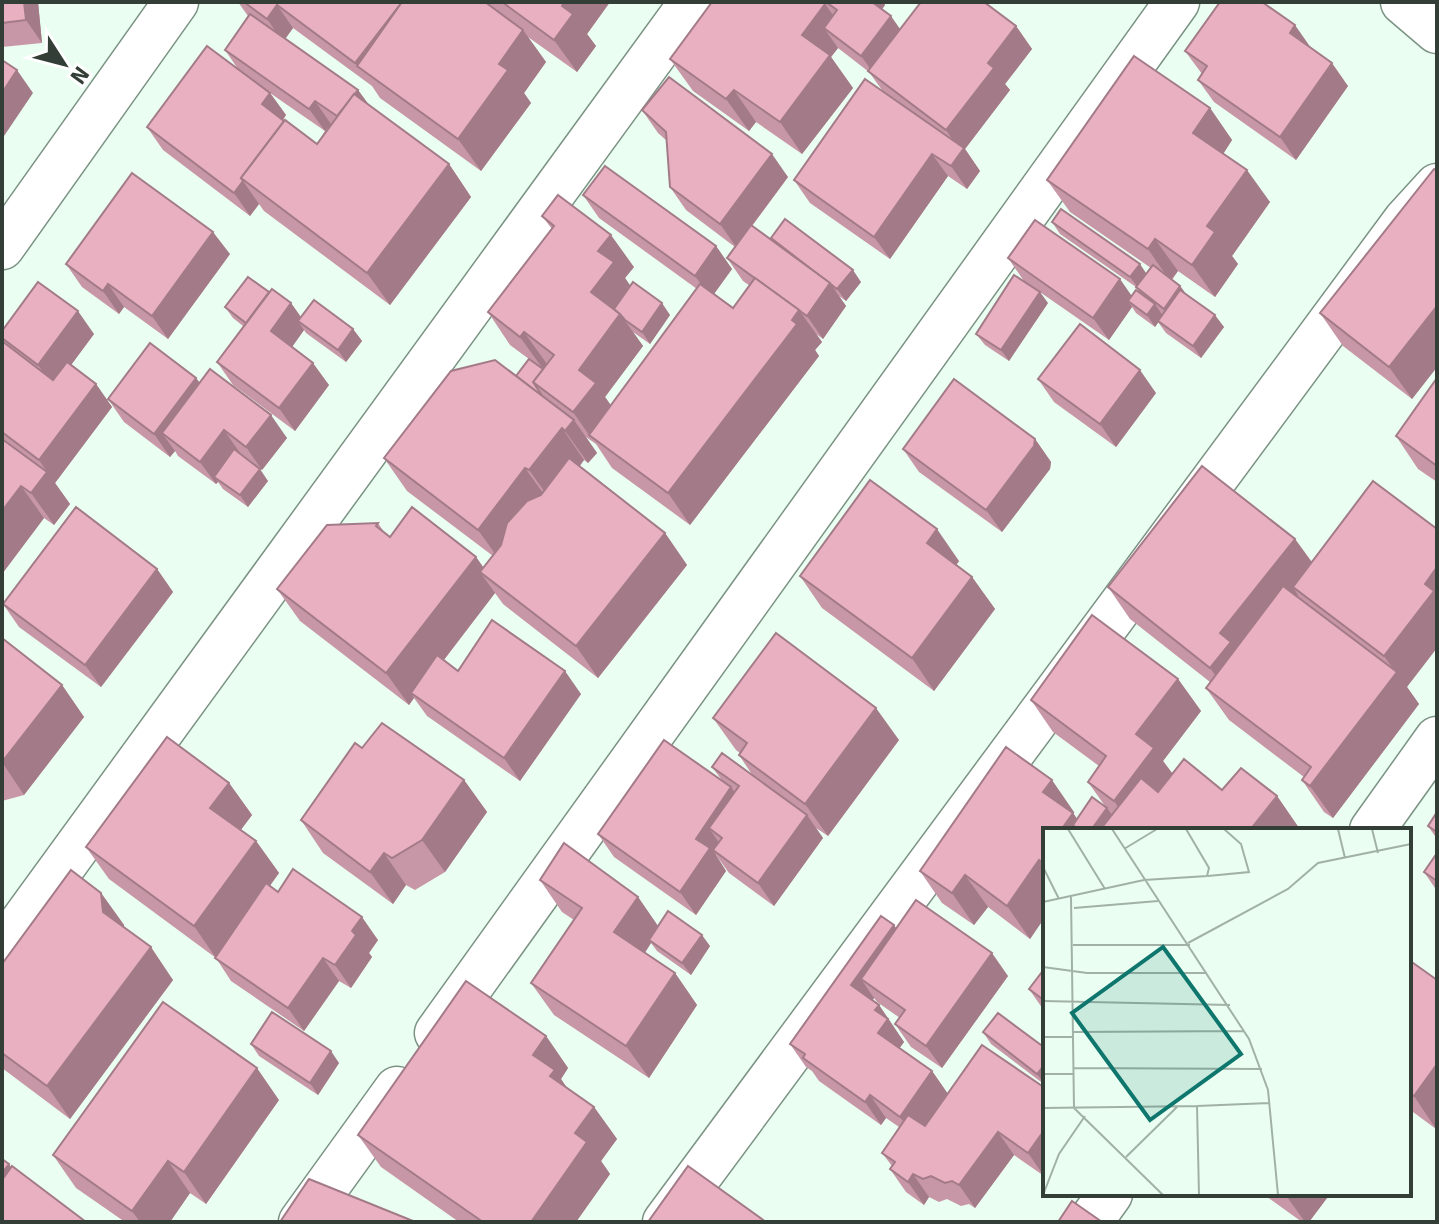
<svg xmlns="http://www.w3.org/2000/svg" width="1439" height="1224" font-family="Signika,sans-serif">
	<style>
		.lines { fill: none; stroke-linecap: round; stroke-linejoin: round }
		.street-casing { stroke: #7b9384; stroke-width: 47 }
		.street { stroke: #fff; stroke-width: 44 }
		.wall { fill: #c897a7; fill-rule: evenodd }
		.shaded-wall { fill: #a37b88 }
		.building { fill: #e9b0c2; stroke: #a37b88; stroke-width: 2 }
		.inset-road { fill: none; stroke: #a1b1a7; stroke-width: 2 }
		.view { fill: #0f766e; fill-opacity: 0.15; stroke: #0f766e; stroke-width: 4 }
		.inset-edge { fill: none; stroke: #333e37; stroke-width: 4 }
	</style>
	<rect width="100%" height="100%" fill="#eafef1"/>
	<g class="lines">
		<!-- street casing -->
		<g class="street-casing">
			<g id="street">
				<path d="M 1403,2 L 1437,31"/>
				<path d="M 2,247 L 176,2"/>
				<path d="M 1372,830 L 1437,739"/>
				<path d="M 2,950 L 692,2"/>
				<path d="M 437,1033 L 1177,2"/>
				<path d="M 301,1222 L 397,1089"/>
				<path d="M 665,1222 L 1406,220 L 1437,186"/>
				<path d="M 1090,1222 L 1110,1194"/>
			</g>
		</g>
		<!-- street -->
		<use href="#street" class="street"/>
	</g>
	<!-- wall -->
	<g class="wall">
		<path d="M 2,2 L 38,2 L 42,43 L 2,47 Z"/>
		<path d="M 238,2 L 610,2 L 587,34 L 596,46 L 577,72 L 528,37 L 546,62 L 524,93 L 531,103 L 481,171 L 380,98 L 372,86 L 293,28 L 285,39 L 358,90 L 369,105 L 449,164 L 471,197 L 390,305 L 264,211 L 259,204 L 250,216 L 163,150 L 147,127 L 238,69 L 225,50 L 248,16 ZM 270,93 L 325,131 L 317,144 L 283,120 L 286,115 Z"/>
		<path d="M 712,2 L 883,2 L 885,5 L 882,9 L 900,29 L 1016,26 L 1032,49 L 1005,84 L 1010,90 L 965,149 L 980,171 L 967,189 L 948,176 L 890,259 L 810,203 L 794,180 L 882,90 L 869,72 L 838,48 L 831,57 L 853,88 L 802,154 L 756,122 L 749,131 L 693,91 L 670,59 Z"/>
		<path d="M 1311,48 L 1348,86 L 1296,160 L 1214,102 L 1198,80 L 1202,74 L 1185,51 Z"/>
		<path d="M 1210,108 L 1232,140 L 1223,154 L 1270,202 L 1232,256 L 1238,264 L 1215,297 L 1178,271 L 1172,280 L 1180,286 L 1186,294 L 1224,327 L 1201,358 L 1166,333 L 1158,322 L 1155,327 L 1136,313 L 1132,307 L 1109,340 L 1024,281 L 1008,258 L 1132,296 L 1140,293 L 1136,287 L 1060,234 L 1052,222 L 1146,274 L 1151,268 L 1070,212 L 1047,180 Z"/>
		<path d="M 642,110 L 788,177 L 752,226 L 773,242 L 771,238 L 861,282 L 846,301 L 839,296 L 846,306 L 823,339 L 816,334 L 822,342 L 815,350 L 819,356 L 690,525 L 612,468 L 596,444 L 586,437 L 597,453 L 588,463 L 584,460 L 580,466 L 665,533 L 687,565 L 598,678 L 503,604 L 495,593 L 444,660 L 458,671 L 581,694 L 520,781 L 427,716 L 414,698 L 409,705 L 300,621 L 277,589 L 378,523 L 384,532 L 390,537 L 476,557 L 484,568 L 493,556 L 407,491 L 384,458 L 516,376 L 533,362 L 510,345 L 488,312 L 552,229 L 542,216 L 634,267 L 625,278 L 630,286 L 670,315 L 650,344 L 633,332 L 643,346 L 605,397 L 611,406 L 697,289 L 599,218 L 583,195 L 716,246 L 732,269 L 714,294 L 733,308 L 750,286 L 743,281 L 727,258 L 735,247 L 686,210 L 670,187 L 667,141 L 658,133 Z"/>
		<path d="M 1437,171 L 1437,367 L 1412,399 L 1343,346 L 1320,313 Z"/>
		<path d="M 230,254 L 168,339 L 124,307 L 119,314 L 82,287 L 66,264 Z"/>
		<path d="M 269,292 L 291,303 L 301,317 L 353,329 L 362,341 L 346,362 L 306,333 L 304,330 L 292,347 L 329,385 L 295,431 L 233,385 L 217,362 L 243,326 L 233,318 L 225,307 Z"/>
		<path d="M 1048,303 L 1009,361 L 985,345 L 976,334 Z"/>
		<path d="M 2,331 L 94,334 L 71,365 L 96,384 L 112,407 L 55,483 L 70,504 L 54,525 L 44,518 L 2,574 Z"/>
		<path d="M 196,378 L 200,383 L 287,438 L 262,470 L 240,453 L 268,481 L 248,507 L 223,489 L 218,482 L 216,484 L 178,456 L 175,451 L 170,457 L 124,422 L 108,399 Z"/>
		<path d="M 1437,378 L 1437,482 L 1418,469 L 1396,436 Z"/>
		<path d="M 1038,379 L 1156,393 L 1116,447 L 1054,402 Z"/>
		<path d="M 1035,439 L 1051,462 L 1050,469 L 1002,532 L 919,472 L 903,449 Z"/>
		<path d="M 1373,481 L 1407,687 L 1419,704 L 1333,818 L 1324,812 L 1302,780 L 1304,777 L 1229,720 L 1206,688 L 1210,682 L 1130,619 L 1108,587 L 1295,539 L 1312,562 Z"/>
		<path d="M 959,561 L 956,565 L 972,577 L 995,609 L 934,691 L 822,608 L 800,576 Z"/>
		<path d="M 157,569 L 173,592 L 101,687 L 19,627 L 3,604 Z"/>
		<path d="M 2,638 L 62,685 L 84,717 L 24,795 L 2,801 Z"/>
		<path d="M 1178,679 L 1201,711 L 1163,761 L 1173,774 L 1222,790 L 1277,796 L 1299,828 L 1298,830 L 1045,830 L 1045,917 L 1030,939 L 988,907 L 974,925 L 942,903 L 920,871 L 1074,812 L 1073,813 L 1077,819 L 1105,806 L 1088,782 L 1099,766 L 1053,732 L 1031,700 Z"/>
		<path d="M 713,718 L 899,740 L 828,836 L 816,828 L 823,838 L 774,906 L 729,873 L 716,855 L 716,856 L 726,871 L 696,915 L 614,857 L 598,834 L 721,779 L 712,767 L 753,776 L 739,755 L 740,753 L 736,750 Z"/>
		<path d="M 362,748 L 464,780 L 487,812 L 445,872 L 415,890 L 406,885 L 393,904 L 323,853 L 301,820 Z"/>
		<path d="M 229,783 L 252,815 L 241,830 L 256,841 L 279,873 L 270,886 L 278,892 L 378,940 L 369,953 L 372,957 L 351,988 L 339,981 L 304,1031 L 231,981 L 216,958 L 109,879 L 86,847 Z"/>
		<path d="M 1437,812 L 1437,839 L 1428,826 Z"/>
		<path d="M 1437,853 L 1437,891 L 1424,872 Z"/>
		<path d="M 540,880 L 638,897 L 658,926 L 710,946 L 691,975 L 657,951 L 651,943 L 645,953 L 675,973 L 697,1005 L 649,1078 L 554,1015 L 531,983 L 574,920 L 562,912 Z"/>
		<path d="M 101,893 L 124,925 L 124,928 L 173,980 L 70,1119 L 2,1068 L 2,964 Z"/>
		<path d="M 894,925 L 896,929 L 1008,976 L 942,1068 L 911,1047 L 895,1024 L 900,1018 L 877,1002 L 874,998 L 873,1000 L 879,1005 L 904,1042 L 899,1048 L 932,1071 L 948,1094 L 982,1045 L 1044,1176 L 1014,1155 L 975,1208 L 969,1204 L 961,1206 L 947,1199 L 939,1202 L 929,1197 L 924,1205 L 906,1192 L 890,1169 L 892,1166 L 882,1153 L 899,1127 L 886,1118 L 881,1125 L 819,1081 L 812,1071 L 806,1067 L 790,1044 Z"/>
		<path d="M 1409,960 L 1437,980 L 1436,1129 L 1409,1109 Z"/>
		<path d="M 1045,968 L 1045,1012 L 1029,989 Z"/>
		<path d="M 983,1032 L 1045,1048 L 1045,1085 L 991,1044 Z"/>
		<path d="M 546,1036 L 568,1068 L 561,1079 L 567,1088 L 594,1107 L 617,1139 L 601,1161 L 610,1174 L 576,1222 L 459,1222 L 381,1167 L 358,1135 Z"/>
		<path d="M 251,1044 L 339,1063 L 318,1095 L 259,1056 Z"/>
		<path d="M 279,1100 L 206,1204 L 190,1193 L 170,1222 L 125,1222 L 76,1188 L 53,1155 Z"/>
		<path d="M 1263,1194 L 1330,1194 L 1309,1222 L 1302,1222 Z"/>
	</g>
	<!-- shaded-wall -->
	<g class="shaded-wall">
		<path d="M 24,2 L 38,2 L 42,43 L 26,20 Z"/>
		<path d="M 402,2 L 357,66 L 371,86 L 355,63 Z"/>
		<path d="M 564,2 L 610,2 L 587,34 L 596,46 L 577,72 L 554,40 L 562,6 Z"/>
		<path d="M 867,2 L 883,2 L 885,5 L 877,16 Z"/>
		<path d="M 825,4 L 848,36 L 824,28 L 838,48 L 831,57 L 853,88 L 802,154 L 780,122 L 802,35 Z"/>
		<path d="M 277,5 L 293,28 L 283,42 L 267,19 Z"/>
		<path d="M 891,16 L 907,39 L 877,78 L 861,56 Z"/>
		<path d="M 1295,25 L 1311,48 L 1290,33 Z"/>
		<path d="M 1016,26 L 1032,49 L 1005,84 L 1010,90 L 965,149 L 980,171 L 967,189 L 951,166 L 961,152 L 946,130 L 988,63 Z"/>
		<path d="M 523,30 L 546,62 L 524,93 L 531,103 L 481,171 L 458,139 L 499,64 Z"/>
		<path d="M 1332,63 L 1348,86 L 1296,160 L 1280,137 Z"/>
		<path d="M 17,70 L 33,93 L 2,139 L 2,93 Z"/>
		<path d="M 358,90 L 374,112 L 339,117 Z"/>
		<path d="M 734,90 L 756,122 L 749,131 L 726,99 Z"/>
		<path d="M 270,93 L 286,115 L 278,126 L 262,104 Z"/>
		<path d="M 315,101 L 331,124 L 325,131 L 309,109 Z"/>
		<path d="M 1210,108 L 1232,140 L 1216,165 L 1193,133 Z"/>
		<path d="M 772,154 L 788,177 L 736,247 L 720,224 Z"/>
		<path d="M 932,154 L 948,176 L 890,259 L 874,237 Z"/>
		<path d="M 449,164 L 471,197 L 390,305 L 367,273 Z"/>
		<path d="M 1247,170 L 1270,202 L 1232,256 L 1238,264 L 1215,297 L 1192,265 L 1207,226 Z"/>
		<path d="M 243,181 L 259,204 L 250,216 L 234,193 Z"/>
		<path d="M 213,232 L 230,254 L 168,339 L 152,316 Z"/>
		<path d="M 611,235 L 634,267 L 625,278 L 637,295 L 621,315 L 643,346 L 605,397 L 618,415 L 589,435 L 596,445 L 573,412 L 579,370 L 598,251 Z"/>
		<path d="M 1155,239 L 1178,271 L 1170,281 L 1148,249 Z"/>
		<path d="M 716,246 L 732,269 L 711,298 L 695,276 Z"/>
		<path d="M 1140,264 L 1148,276 L 1139,289 L 1130,277 Z"/>
		<path d="M 853,270 L 861,282 L 846,301 L 837,289 Z"/>
		<path d="M 1120,279 L 1136,302 L 1128,301 L 1132,307 L 1109,340 L 1093,318 Z"/>
		<path d="M 830,283 L 846,306 L 823,339 L 807,316 Z"/>
		<path d="M 108,284 L 124,307 L 119,314 L 103,291 Z"/>
		<path d="M 1180,286 L 1189,298 L 1172,321 L 1164,309 Z"/>
		<path d="M 1040,292 L 1048,303 L 1009,361 L 1001,350 Z"/>
		<path d="M 291,303 L 307,326 L 298,321 L 304,330 L 287,354 L 271,331 Z"/>
		<path d="M 662,303 L 670,315 L 650,344 L 642,332 Z"/>
		<path d="M 1155,304 L 1163,316 L 1155,327 L 1147,315 Z"/>
		<path d="M 1437,306 L 1437,367 L 1412,399 L 1389,367 Z"/>
		<path d="M 799,310 L 822,342 L 815,350 L 819,356 L 690,525 L 668,493 Z"/>
		<path d="M 78,311 L 94,334 L 54,388 L 38,365 Z"/>
		<path d="M 1215,315 L 1224,327 L 1201,358 L 1193,346 Z"/>
		<path d="M 353,329 L 362,341 L 346,362 L 338,350 Z"/>
		<path d="M 524,332 L 547,364 L 543,369 L 520,337 Z"/>
		<path d="M 313,363 L 329,385 L 295,431 L 279,408 Z"/>
		<path d="M 1140,370 L 1156,393 L 1116,447 L 1100,424 Z"/>
		<path d="M 196,378 L 212,400 L 162,433 L 175,451 L 170,457 L 154,434 Z"/>
		<path d="M 96,384 L 112,407 L 55,483 L 70,504 L 54,525 L 31,493 L 47,472 L 39,460 Z"/>
		<path d="M 271,415 L 287,438 L 262,470 L 246,447 Z"/>
		<path d="M 574,420 L 597,453 L 588,463 L 565,431 Z"/>
		<path d="M 562,428 L 584,460 L 552,502 L 529,470 Z"/>
		<path d="M 224,430 L 240,453 L 219,480 L 214,477 L 218,482 L 216,484 L 200,462 Z"/>
		<path d="M 1035,439 L 1051,462 L 1050,469 L 1002,532 L 986,510 Z"/>
		<path d="M 525,468 L 548,500 L 501,562 L 478,530 Z"/>
		<path d="M 260,469 L 268,481 L 248,507 L 240,495 Z"/>
		<path d="M 21,486 L 44,518 L 2,574 L 2,511 Z"/>
		<path d="M 937,529 L 959,561 L 949,575 L 927,543 Z"/>
		<path d="M 665,533 L 687,565 L 598,678 L 576,646 Z"/>
		<path d="M 1295,539 L 1318,571 L 1293,587 L 1298,595 L 1245,662 L 1233,700 L 1210,668 L 1220,633 Z"/>
		<path d="M 476,557 L 494,583 L 480,572 L 495,593 L 416,696 L 411,693 L 414,698 L 409,705 L 386,673 Z"/>
		<path d="M 1437,567 L 1437,648 L 1407,687 L 1419,704 L 1333,818 L 1310,786 L 1396,673 L 1384,656 L 1425,584 Z"/>
		<path d="M 157,569 L 173,592 L 101,687 L 85,665 Z"/>
		<path d="M 972,577 L 995,609 L 934,691 L 912,658 Z"/>
		<path d="M 565,671 L 581,694 L 520,781 L 504,758 Z"/>
		<path d="M 1178,679 L 1201,711 L 1163,761 L 1177,780 L 1135,830 L 1114,801 L 1136,734 Z"/>
		<path d="M 62,685 L 84,717 L 24,795 L 2,762 Z"/>
		<path d="M 876,708 L 899,740 L 828,836 L 805,804 Z"/>
		<path d="M 464,780 L 487,812 L 445,872 L 422,840 Z"/>
		<path d="M 1052,780 L 1074,812 L 1073,813 L 1085,830 L 1073,825 L 1076,830 L 1061,830 L 1043,792 Z"/>
		<path d="M 229,783 L 252,815 L 233,840 L 210,808 Z"/>
		<path d="M 731,787 L 747,809 L 722,838 L 709,828 L 722,847 L 713,850 L 726,871 L 696,915 L 680,892 L 696,839 Z"/>
		<path d="M 1277,796 L 1299,828 L 1298,830 L 1250,830 Z"/>
		<path d="M 1107,808 L 1123,830 L 1091,830 Z"/>
		<path d="M 807,815 L 823,838 L 774,906 L 758,883 Z"/>
		<path d="M 256,841 L 279,873 L 216,958 L 194,926 Z"/>
		<path d="M 384,853 L 406,885 L 393,904 L 370,872 Z"/>
		<path d="M 1039,860 L 1045,868 L 1045,917 L 1030,939 L 1007,906 Z"/>
		<path d="M 965,875 L 988,907 L 974,925 L 952,893 Z"/>
		<path d="M 101,893 L 124,925 L 125,944 L 103,912 Z"/>
		<path d="M 638,897 L 660,929 L 649,940 L 651,943 L 637,964 L 614,932 Z"/>
		<path d="M 362,917 L 378,940 L 369,953 L 372,957 L 351,988 L 335,965 L 352,931 Z"/>
		<path d="M 894,925 L 910,948 L 861,979 L 874,998 L 867,1008 L 851,985 Z"/>
		<path d="M 702,935 L 710,946 L 691,975 L 682,963 Z"/>
		<path d="M 151,947 L 173,980 L 70,1119 L 47,1086 Z"/>
		<path d="M 992,953 L 1008,976 L 942,1068 L 926,1046 Z"/>
		<path d="M 323,958 L 339,981 L 304,1031 L 288,1008 Z"/>
		<path d="M 675,973 L 697,1005 L 649,1078 L 626,1046 Z"/>
		<path d="M 879,1005 L 904,1042 L 894,1056 L 878,1033 L 875,1010 Z"/>
		<path d="M 546,1036 L 568,1068 L 561,1079 L 577,1103 L 573,1109 L 533,1055 Z"/>
		<path d="M 331,1051 L 339,1063 L 318,1095 L 310,1083 Z"/>
		<path d="M 1045,1064 L 1045,1085 L 1037,1074 Z"/>
		<path d="M 1437,1064 L 1437,1128 L 1436,1129 L 1414,1096 Z"/>
		<path d="M 257,1068 L 279,1100 L 206,1204 L 184,1172 Z"/>
		<path d="M 932,1071 L 948,1094 L 916,1140 L 900,1117 Z"/>
		<path d="M 870,1095 L 886,1118 L 881,1125 L 865,1102 Z"/>
		<path d="M 594,1107 L 617,1139 L 601,1161 L 610,1174 L 576,1222 L 531,1222 L 575,1133 Z"/>
		<path d="M 1045,1129 L 1045,1175 L 1044,1176 L 1028,1153 Z"/>
		<path d="M 998,1132 L 1014,1155 L 975,1208 L 959,1185 Z"/>
		<path d="M 168,1161 L 190,1193 L 170,1222 L 140,1222 L 132,1211 Z"/>
		<path d="M 9,1164 L 31,1196 L 2,1222 L 2,1173 Z"/>
		<path d="M 913,1174 L 929,1197 L 924,1205 L 908,1182 Z"/>
		<path d="M 1285,1194 L 1330,1194 L 1309,1222 L 1305,1222 Z"/>
	</g>
	<!-- building -->
	<g class="building">
		<path d="M 2,2 L 24,2 L 26,20 L 2,23 Z"/>
		<path d="M 244,2 L 402,2 L 355,63 L 277,5 L 267,19 Z"/>
		<path d="M 402,2 L 485,2 L 523,30 L 499,64 L 508,70 L 458,139 L 357,66 Z"/>
		<path d="M 502,2 L 564,2 L 562,6 L 573,14 L 554,40 Z"/>
		<path d="M 712,2 L 823,2 L 825,4 L 802,35 L 830,55 L 780,122 L 734,90 L 726,99 L 670,59 Z"/>
		<path d="M 826,2 L 872,2 L 891,16 L 861,56 L 824,28 L 837,10 Z"/>
		<path d="M 921,2 L 984,2 L 1016,26 L 988,63 L 994,68 L 946,130 L 868,71 Z"/>
		<path d="M 1220,2 L 1262,2 L 1295,25 L 1290,33 L 1332,63 L 1280,137 L 1198,80 L 1207,66 L 1185,51 Z"/>
		<path d="M 250,14 L 358,90 L 337,116 L 315,101 L 309,109 L 225,50 Z"/>
		<path d="M 207,46 L 270,93 L 262,104 L 284,121 L 241,178 L 243,181 L 234,193 L 147,127 Z"/>
		<path d="M 1134,56 L 1210,108 L 1193,133 L 1247,170 L 1207,226 L 1215,232 L 1192,265 L 1155,239 L 1148,249 L 1047,180 Z"/>
		<path d="M 2,60 L 17,70 L 2,93 Z"/>
		<path d="M 669,77 L 772,154 L 720,224 L 670,187 L 666,132 L 642,110 Z"/>
		<path d="M 865,79 L 964,148 L 951,166 L 932,154 L 874,237 L 794,180 Z"/>
		<path d="M 354,94 L 449,164 L 367,273 L 241,178 L 285,120 L 317,144 Z"/>
		<path d="M 605,166 L 716,246 L 695,276 L 583,195 Z"/>
		<path d="M 1434,169 L 1437,171 L 1437,306 L 1389,367 L 1320,313 Z"/>
		<path d="M 132,173 L 213,232 L 152,316 L 108,284 L 103,291 L 66,264 Z"/>
		<path d="M 558,195 L 611,235 L 598,251 L 614,262 L 591,292 L 620,314 L 579,370 L 596,383 L 573,412 L 533,382 L 554,355 L 524,332 L 520,337 L 488,312 L 554,226 L 542,216 Z"/>
		<path d="M 1061,209 L 1140,264 L 1130,277 L 1052,222 Z"/>
		<path d="M 785,219 L 853,270 L 837,289 L 771,238 Z"/>
		<path d="M 1035,220 L 1120,279 L 1093,318 L 1008,258 Z"/>
		<path d="M 751,225 L 830,283 L 807,316 L 727,258 Z"/>
		<path d="M 1153,265 L 1180,286 L 1164,309 L 1136,287 Z"/>
		<path d="M 1014,275 L 1040,292 L 1001,350 L 976,334 Z"/>
		<path d="M 248,277 L 269,292 L 246,323 L 225,307 Z"/>
		<path d="M 755,278 L 799,310 L 792,320 L 797,324 L 668,493 L 589,435 L 700,284 L 733,308 Z"/>
		<path d="M 38,282 L 78,311 L 38,365 L 2,338 L 2,331 Z"/>
		<path d="M 633,282 L 662,303 L 642,332 L 625,320 L 620,314 L 614,309 Z"/>
		<path d="M 272,289 L 291,303 L 271,331 L 313,363 L 279,408 L 217,362 Z"/>
		<path d="M 1136,290 L 1155,304 L 1147,315 L 1128,301 Z"/>
		<path d="M 1180,290 L 1215,315 L 1193,346 L 1158,321 Z"/>
		<path d="M 314,300 L 353,329 L 338,350 L 298,321 Z"/>
		<path d="M 1080,324 L 1140,370 L 1100,424 L 1038,379 Z"/>
		<path d="M 2,341 L 53,380 L 67,362 L 96,384 L 39,460 L 2,432 Z"/>
		<path d="M 150,343 L 196,378 L 154,434 L 108,399 Z"/>
		<path d="M 529,359 L 543,369 L 533,382 L 543,397 L 516,376 Z"/>
		<path d="M 495,360 L 574,420 L 565,431 L 562,428 L 529,470 L 525,468 L 478,530 L 384,458 L 451,371 Z"/>
		<path d="M 210,369 L 271,415 L 246,447 L 224,430 L 200,462 L 162,433 Z"/>
		<path d="M 1437,378 L 1437,466 L 1396,436 Z"/>
		<path d="M 954,379 L 1035,439 L 1034,446 L 986,510 L 903,449 Z"/>
		<path d="M 2,439 L 47,472 L 31,493 L 21,486 L 2,511 Z"/>
		<path d="M 234,449 L 260,469 L 240,495 L 214,477 Z"/>
		<path d="M 569,458 L 665,533 L 576,646 L 480,572 L 501,545 L 507,523 L 527,501 L 541,495 Z"/>
		<path d="M 1202,466 L 1295,539 L 1220,633 L 1231,642 L 1210,668 L 1108,587 Z"/>
		<path d="M 870,480 L 937,529 L 927,543 L 972,577 L 912,658 L 800,576 Z"/>
		<path d="M 1373,481 L 1437,529 L 1437,567 L 1425,584 L 1434,591 L 1384,656 L 1293,587 Z"/>
		<path d="M 76,507 L 157,569 L 85,665 L 3,604 Z"/>
		<path d="M 412,507 L 476,557 L 386,673 L 277,589 L 327,525 L 378,523 L 376,526 L 390,537 Z"/>
		<path d="M 1283,586 L 1397,672 L 1310,786 L 1302,780 L 1311,767 L 1206,688 Z"/>
		<path d="M 1092,615 L 1178,679 L 1136,734 L 1154,748 L 1114,801 L 1088,782 L 1106,756 L 1031,700 Z"/>
		<path d="M 492,620 L 565,671 L 504,758 L 411,693 L 437,655 L 458,671 Z"/>
		<path d="M 776,633 L 876,708 L 805,804 L 739,755 L 747,743 L 713,718 Z"/>
		<path d="M 2,638 L 62,685 L 2,762 Z"/>
		<path d="M 382,723 L 464,780 L 422,840 L 392,858 L 384,853 L 370,872 L 301,820 L 355,743 L 362,748 Z"/>
		<path d="M 167,737 L 229,783 L 210,808 L 256,841 L 194,926 L 86,847 Z"/>
		<path d="M 664,740 L 731,787 L 696,839 L 710,848 L 680,892 L 598,834 Z"/>
		<path d="M 1006,747 L 1052,780 L 1043,792 L 1073,813 L 1061,830 L 1045,830 L 1045,864 L 1039,860 L 1007,906 L 965,875 L 952,893 L 920,871 Z"/>
		<path d="M 722,753 L 807,815 L 758,883 L 713,850 L 722,838 L 709,828 L 739,786 L 712,767 Z"/>
		<path d="M 1184,759 L 1222,790 L 1241,768 L 1277,796 L 1250,830 L 1100,830 L 1141,778 L 1158,792 Z"/>
		<path d="M 1092,797 L 1107,808 L 1091,830 L 1079,830 L 1073,825 Z"/>
		<path d="M 1437,812 L 1437,832 L 1428,826 Z"/>
		<path d="M 564,843 L 638,897 L 614,932 L 675,973 L 626,1046 L 531,983 L 582,908 L 540,880 Z"/>
		<path d="M 1437,853 L 1437,881 L 1424,872 Z"/>
		<path d="M 293,869 L 362,917 L 352,931 L 356,935 L 335,965 L 323,958 L 288,1008 L 215,958 L 266,883 L 278,892 Z"/>
		<path d="M 71,870 L 101,893 L 103,912 L 151,947 L 47,1086 L 2,1053 L 2,964 Z"/>
		<path d="M 916,900 L 992,953 L 926,1046 L 895,1024 L 905,1010 L 861,979 Z"/>
		<path d="M 668,911 L 702,935 L 682,963 L 649,940 Z"/>
		<path d="M 881,916 L 894,925 L 851,985 L 879,1005 L 875,1010 L 888,1019 L 878,1033 L 932,1071 L 900,1117 L 870,1095 L 865,1102 L 803,1058 L 805,1054 L 790,1044 Z"/>
		<path d="M 1409,960 L 1437,980 L 1437,1064 L 1414,1096 L 1409,1093 Z"/>
		<path d="M 1045,968 L 1045,1001 L 1029,989 Z"/>
		<path d="M 466,981 L 546,1036 L 533,1055 L 555,1070 L 550,1076 L 594,1107 L 575,1133 L 587,1142 L 531,1222 L 483,1222 L 358,1135 Z"/>
		<path d="M 163,1002 L 257,1068 L 184,1172 L 168,1161 L 132,1211 L 53,1155 Z"/>
		<path d="M 272,1012 L 331,1051 L 310,1083 L 251,1044 Z"/>
		<path d="M 998,1013 L 1045,1048 L 1045,1064 L 1037,1074 L 983,1032 Z"/>
		<path d="M 982,1045 L 1045,1088 L 1045,1129 L 1028,1153 L 998,1132 L 959,1185 L 952,1181 L 945,1183 L 931,1176 L 923,1179 L 913,1174 L 908,1182 L 890,1169 L 895,1162 L 882,1153 L 908,1115 L 925,1126 Z"/>
		<path d="M 2,1159 L 9,1164 L 2,1173 Z"/>
		<path d="M 12,1166 L 86,1222 L 2,1222 L 2,1180 Z"/>
		<path d="M 688,1166 L 766,1222 L 648,1222 Z"/>
		<path d="M 309,1179 L 413,1221 L 280,1222 Z"/>
		<path d="M 1072,1201 L 1102,1222 L 1058,1222 Z"/>
	</g>
	<!-- overview -->
	<g transform="translate(1043 828)">
		<rect width="368" height="368" fill="#eafef1"/>
		<path class="inset-road" d="M 25,1 L 62,61M 69,1 L 206,211 L 225,262 L 235,367M 295,1 L 302,30M 329,1 L 335,25M 81,21 L 114,1M 0,39 L 16,71M 165,48 L 206,44 L 198,16 L 181,1M 28,69 L 31,280 L 120,367M 0,74 L 101,52 L 164,48 L 166,40 L 143,1M 31,80 L 115,73M 145,115 L 245,61 L 275,35 L 368,16M 30,117 L 147,117M 0,139 L 44,145 L 164,145M 0,173 L 187,177M 30,204 L 201,203M 0,209 L 30,209M 30,240 L 219,241M 0,246 L 31,246M 154,278 L 226,275M 0,280 L 154,278 L 156,367M 83,329 L 135,278M 0,367 L 16,326 L 42,288"/>
		<path class="view" d="M 120,119 L 198,226 L 107,292 L 29,185 Z"/>
		<rect width="368" height="368" class="inset-edge"/>
	</g>
	<!-- border -->
	<rect width="1439" height="1224" fill="none" stroke="#333e37" stroke-width="8"/>
	<!-- north arrow -->
	<g transform="translate(64 64) rotate(126)" stroke="#ffffff" stroke-width="6" paint-order="stroke">
	<path d="M0-6L14 30L0 20L-14 30Z" fill="#333e37"/>
	<text y="-12" font-size="22" font-weight="bold" text-anchor="middle" fill="#333e37">N</text>
	</g>
</svg>
